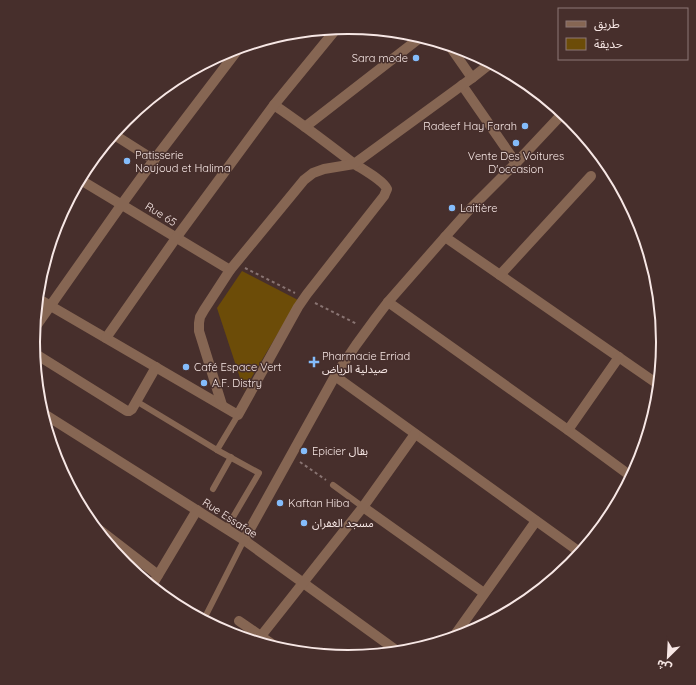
<svg xmlns="http://www.w3.org/2000/svg" width="696" height="685" font-family="Quicksand,'Noto Sans Arabic',sans-serif">
	<style>
		.park { fill: #6c4c08 }
		.lines { fill: none; stroke-linecap: round; stroke-linejoin: round }
		.path { stroke: #897472; stroke-width: 2; stroke-dasharray: 3 3; stroke-linecap: butt }
		.lane { stroke: #866653; stroke-width: 6 }
		.street { stroke: #866653; stroke-width: 10 }
		.poi-dot { fill: #84bcfb; stroke: #472f2c; stroke-width: 1.5 }
		.labels { text-anchor: middle; dominant-baseline: central; stroke-width: 3; stroke-linejoin: round; paint-order: stroke }
		.poi-label { font-size: 11px; fill: #f7e7e5; stroke: #472f2c; text-anchor: start }
		.street-label { font-size: 11px; fill: #f7e7e5; stroke: #472f2c }
		.rim { fill: none; stroke: #f7e7e5; stroke-width: 2 }
	</style>
	<rect width="100%" height="100%" fill="#472f2c"/>
	<!-- park -->
	<path class="park" d="M 242,271 L 298,300 L 244,390 L 217,308 Z"/>
	<g class="lines">
		<!-- path -->
		<g class="path">
			<path d="M 245,268 L 295,293"/>
			<path d="M 315,303 L 357,324"/>
			<path d="M 300,462 L 326,480"/>
		</g>
		<!-- lane -->
		<g class="lane">
			<path d="M 73,191 L 80,179"/>
			<path d="M 136,401 L 217,450 L 238,415"/>
			<path d="M 217,450 L 259,473 L 226,529"/>
			<path d="M 333,485 L 363,507"/>
			<path d="M 213,489 L 231,457"/>
			<path d="M 203,621 L 244,540"/>
		</g>
		<!-- street -->
		<g class="street">
			<path d="M 449,45 L 472,78"/>
			<path d="M 462,85 L 516,163"/>
			<path d="M 305,127 L 421,37"/>
			<path d="M 113,134 L 154,160"/>
			<path d="M 79,179 L 230,270"/>
			<path d="M 445,237 L 659,385"/>
			<path d="M 500,275 L 591,176"/>
			<path d="M 37,298 L 238,415 L 298,307 L 307,294 L 384,196 L 387,189 C 383,180 362,169 353,163 C 327,143 301,123 274,105"/>
			<path d="M 388,302 L 568,430 L 632,477"/>
			<path d="M 34,329 L 122,204 L 154,160 L 240,47"/>
			<path d="M 106,338 L 176,238 L 274,105 L 337,28"/>
			<path d="M 34,353 L 127,411 L 129,411 L 132,409 L 156,367"/>
			<path d="M 335,376 L 581,553"/>
			<path d="M 222,405 L 199,331 L 199,323 L 200,317 L 204,310 L 230,270 L 304,180 L 313,173 L 324,169 L 354,164 L 472,78 L 491,63"/>
			<path d="M 41,412 L 244,540 L 400,653"/>
			<path d="M 568,430 L 619,357"/>
			<path d="M 363,507 L 484,593"/>
			<path d="M 88,521 L 158,575"/>
			<path d="M 244,540 L 335,376 L 356,345 L 375,319 L 388,302 L 445,237 L 470,209 L 516,163 L 563,113"/>
			<path d="M 151,587 L 197,510"/>
			<path d="M 239,621 L 282,651"/>
			<path d="M 261,636 L 363,507 L 415,434"/>
			<path d="M 452,639 L 536,521"/>
		</g>
	</g>
	<!-- markers -->
	<g class="poi-dot">
		<circle cx="416" cy="58" r="4"/>
		<circle cx="525" cy="126" r="4"/>
		<circle cx="516" cy="143" r="4"/>
		<circle cx="127" cy="161" r="4"/>
		<circle cx="452" cy="208" r="4"/>
		<path d="M312 356h4v4h4v4h-4v4h-4v-4h-4v-4h4z"/>
		<circle cx="186" cy="367" r="4"/>
		<circle cx="204" cy="383" r="4"/>
		<circle cx="304" cy="451" r="4"/>
		<circle cx="280" cy="503" r="4"/>
		<circle cx="304" cy="523" r="4"/>
	</g>
	<g class="labels">
		<!-- poi labels -->
		<g class="poi-label">
			<text x="408" y="58" text-anchor="end">Sara mode</text>
			<text x="517" y="126" text-anchor="end">Radeef Hay Farah</text>
			<text x="135" y="155">Patisserie<tspan x="135" dy="13">Noujoud et Halima</tspan></text>
			<text x="516" y="156" text-anchor="middle">Vente Des Voitures<tspan x="516" dy="13">D'occasion</tspan></text>
			<text x="460" y="208">Laitière</text>
			<text x="322" y="356">Pharmacie Erriad<tspan x="322" dy="13">صيدلية الرياض</tspan></text>
			<text x="194" y="367">Café Espace Vert</text>
			<text x="212" y="383">A.F. Distry</text>
			<text x="312" y="451">Epicier بقال</text>
			<text x="288" y="503">Kaftan Hiba</text>
			<text x="312" y="523">مسجد الغفران</text>
		</g>
		<!-- street labels -->
		<g class="street-label">
			<text transform="translate(161 214) rotate(32)">Rue 65</text>
			<text transform="translate(230 518) rotate(33)">Rue Essafae</text>
		</g>
	</g>
	<!-- crop -->
	<path d="M0 0H696V685H0ZM40 342a308 308 0 1 1 616 0a308 308 0 1 1-616 0Z" fill="#472f2c" fill-rule="evenodd"/>
	<path class="rim" d="M40 342a308 308 0 1 1 616 0a308 308 0 1 1-616 0Z"/>
	<!-- legend -->
	<rect x="558" y="8" width="130" height="52" fill="#472f2c" stroke="#8d7976"/>
	<rect x="566" y="21" width="20" height="6" fill="#866653" stroke="#8d7976"/>
	<text x="594" y="28" font-size="12" fill="#f7e7e5">طريق</text>
	<rect x="566" y="38" width="20" height="12" fill="#6c4c08" stroke="#8d7976"/>
	<text x="594" y="48" font-size="12" fill="#f7e7e5">حديقة</text>
	<!-- north arrow -->
	<g transform="translate(668 657) rotate(204)" stroke="#472f2c" stroke-width="3" paint-order="stroke">
	<path d="M0-3L7 15L0 10L-7 15Z" fill="#f7e7e5"/>
	<text y="-6" font-size="11" font-weight="bold" text-anchor="middle" fill="#f7e7e5">ش</text>
	</g>
</svg>
